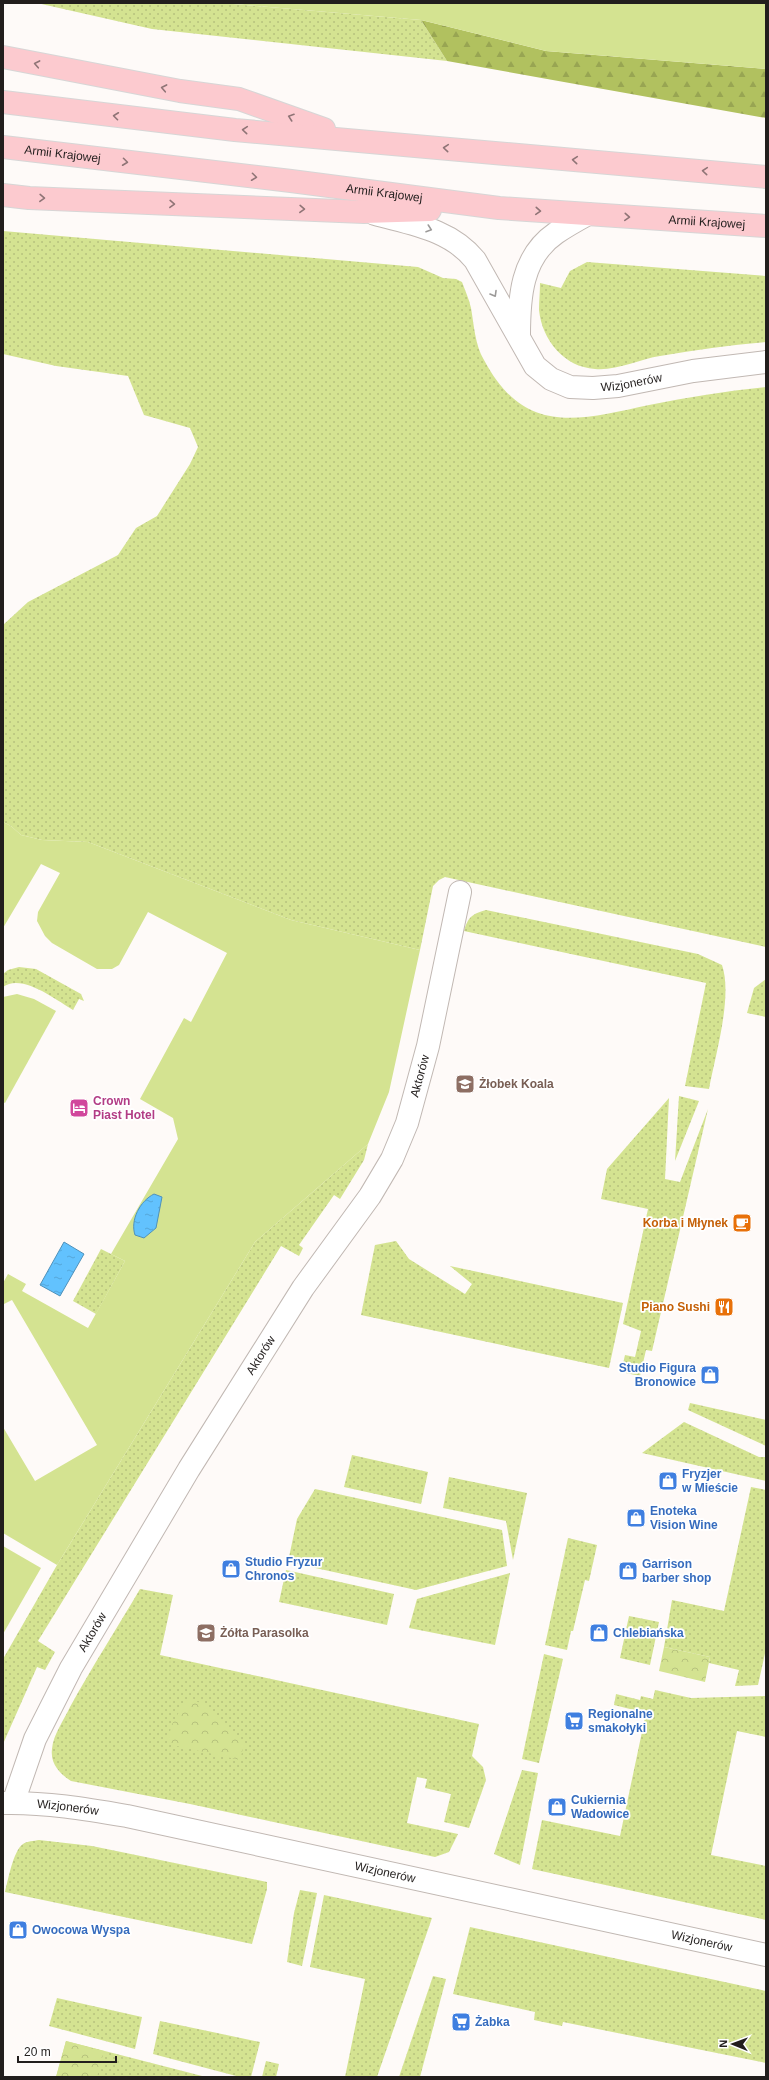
<svg xmlns="http://www.w3.org/2000/svg" width="769" height="2080" font-family="Helvetica,sans-serif">
	<style>
		.grass { fill: url(#grass-dots) }
		.forest { fill: url(#forest-firs) }
		.park { fill: url(#park-crowns) }
		.garden { fill: #d4e391 }
		.water { fill: url(#water-ripples); stroke: #4f91ba }
		.lines { fill: none; stroke-linecap: round; stroke-linejoin: round }
		.minor-casing { stroke: #c1b8b3; stroke-width: 24 }
		.major-casing { stroke: #d7d6d6; stroke-width: 24 }
		.minor { stroke: #fff; stroke-width: 22 }
		.major { stroke: #fccacf; stroke-width: 22 }
		.oneway { stroke: #8f7476 }
		.oneway2 { stroke: #9c9a99 }
		.labels { text-anchor: middle; dominant-baseline: central; stroke-width: 3.5; stroke-linejoin: round; paint-order: stroke }
		.street-label { font-size: 12px; fill: #221e1d; stroke: #fff }
		.education-label { font-size: 12px; font-weight: bold; fill: #785e54; stroke: #fff; text-anchor: start }
		.hotel-label { font-size: 12px; font-weight: bold; fill: #b23c85; stroke: #fff; text-anchor: start }
		.food-label { font-size: 12px; font-weight: bold; fill: #c56008; stroke: #fff; text-anchor: end }
		.shop-label { font-size: 12px; font-weight: bold; fill: #366cbe; stroke: #fff; text-anchor: start }
	</style>
	<defs>
		<pattern id="grass-dots" width="8" height="8" patternUnits="userSpaceOnUse"><rect width="8" height="8" fill="#d4e391"/><path d="M2 2h.1M6 6h.1" fill="none" stroke="#b6c27d" stroke-width="1.8" stroke-linecap="round"/></pattern>
		<pattern id="forest-firs" width="22" height="20" patternUnits="userSpaceOnUse"><rect width="22" height="20" fill="#b1c15f"/><path d="M5 1l3.5 6h-7zM16 11l3.5 6h-7z" fill="#98a552"/></pattern>
		<pattern id="park-crowns" width="20" height="18" patternUnits="userSpaceOnUse"><rect width="20" height="18" fill="#d4e391"/><path d="M2 6a3 3 0 1 1 6 0M12 15a3 3 0 1 1 6 0" fill="none" stroke="#b6c27d"/></pattern>
		<pattern id="water-ripples" width="26" height="14" patternUnits="userSpaceOnUse"><rect width="26" height="14" fill="#62c2fe"/><path d="M2 4q2-2 4 0t4 0M15 11q2-2 4 0t4 0" fill="none" stroke="#55a6d9"/></pattern>
	</defs>
	<rect width="100%" height="100%" fill="#fefaf8"/>
	<!-- grass -->
	<g class="grass">
		<path d="M 37,3 L 222,3 L 421,20 L 447,61 L 152,29 Z"/>
		<path d="M 3,231 L 418,267 L 443,278 L 456,279 L 462,282 C 465,290 469,299 471,308 C 474,325 475,345 484,360 C 525,437 579,420 649,405 C 688,397 727,391 766,387 L 766,947 L 445,877 L 439,880 L 433,886 L 420,950 L 291,920 L 88,842 L 42,840 L 21,835 L 11,826 L 3,822 L 3,625 L 28,602 L 118,555 L 136,528 L 157,516 L 190,464 L 198,447 L 190,428 L 144,415 L 128,376 L 56,366 L 3,354 Z"/>
		<path d="M 587,262 L 766,276 L 766,342 C 730,345 696,350 660,356 C 640,359 616,371 595,369 C 564,367 542,340 539,310 C 539,301 540,292 540,283 L 561,288 L 570,271 Z"/>
		<path d="M 486,910 L 698,954 L 722,965 C 733,997 715,1056 709,1089 L 685,1086 L 706,983 L 464,931 C 468,917 472,914 486,910 Z"/>
		<path d="M 19,967 L 36,969 L 81,994 L 84,1001 L 79,999 L 73,1010 C 56,1000 22,973 3,987 L 3,974 L 8,970 Z"/>
		<path d="M 766,979 L 766,1017 L 747,1013 L 754,988 Z"/>
		<path d="M 679,1096 L 699,1101 L 675,1161 Z"/>
		<path d="M 669,1098 L 665,1179 L 680,1182 L 708,1109 L 652,1351 L 646,1350 L 640,1376 L 621,1372 L 625,1355 L 635,1357 L 641,1331 L 623,1324 L 648,1209 L 601,1199 L 607,1169 Z"/>
		<path d="M 368,1144 L 364,1160 L 340,1199 L 334,1195 L 299,1245 L 303,1248 L 299,1256 L 281,1246 L 38,1641 L 55,1652 L 45,1670 L 37,1667 L 3,1744 L 3,1659 L 57,1565 L 255,1242 Z"/>
		<path d="M 396,1241 L 409,1259 L 465,1294 L 472,1284 L 450,1266 L 623,1303 L 609,1368 L 361,1315 L 375,1245 Z"/>
		<path d="M 101,1249 L 125,1261 L 96,1314 L 73,1301 Z"/>
		<path d="M 690,1403 L 766,1420 L 766,1446 L 688,1410 Z"/>
		<path d="M 684,1422 L 759,1457 L 766,1457 L 766,1481 L 642,1453 Z"/>
		<path d="M 352,1455 L 428,1472 L 421,1504 L 344,1487 Z"/>
		<path d="M 449,1477 L 527,1493 L 513,1560 L 506,1521 L 443,1508 Z"/>
		<path d="M 751,1487 L 766,1490 L 766,1649 L 758,1685 L 735,1686 L 739,1670 L 709,1663 L 710,1657 L 664,1647 L 672,1600 L 724,1611 Z"/>
		<path d="M 315,1489 L 502,1530 L 507,1566 L 416,1590 L 288,1562 L 297,1519 Z"/>
		<path d="M 568,1538 L 597,1545 L 589,1581 L 585,1580 L 573,1631 L 571,1631 L 567,1650 L 545,1645 Z"/>
		<path d="M 286,1570 L 394,1594 L 387,1625 L 279,1602 Z"/>
		<path d="M 510,1573 L 495,1645 L 409,1628 L 417,1599 Z"/>
		<path d="M 140,1589 L 173,1595 L 160,1655 L 479,1724 L 472,1756 L 483,1767 L 486,1780 L 469,1828 L 444,1822 L 451,1794 L 425,1788 L 427,1779 L 417,1777 L 407,1823 L 458,1834 L 449,1852 L 435,1857 L 190,1804 L 71,1781 C 60,1774 50,1764 52,1749 C 53,1735 64,1720 70,1707 C 92,1667 117,1628 140,1589 Z"/>
		<path d="M 629,1616 L 659,1622 L 650,1665 L 620,1658 Z"/>
		<path d="M 544,1654 L 563,1659 L 539,1763 L 522,1759 Z"/>
		<path d="M 655,1690 L 691,1698 L 766,1696 L 766,1737 L 737,1731 L 711,1855 L 766,1866 L 766,1920 L 532,1869 L 542,1820 L 620,1836 L 646,1713 L 614,1705 L 616,1694 L 640,1700 L 641,1696 L 653,1699 Z"/>
		<path d="M 522,1770 L 538,1773 L 520,1865 L 494,1854 Z"/>
		<path d="M 39,1840 L 92,1846 L 267,1882 L 267,1889 L 252,1944 L 5,1892 C 8,1881 13,1851 23,1844 C 27,1841 34,1841 39,1840 Z"/>
		<path d="M 300,1890 L 317,1893 L 302,1966 L 287,1962 L 294,1913 Z"/>
		<path d="M 324,1895 L 432,1918 L 377,2077 L 345,2077 L 365,1979 L 310,1967 Z"/>
		<path d="M 470,1927 L 766,1991 L 766,2063 L 563,2022 L 562,2026 L 534,2020 L 535,2012 L 453,1994 Z"/>
		<path d="M 433,1976 L 446,1979 L 420,2077 L 399,2077 Z"/>
		<path d="M 57,1998 L 142,2017 L 135,2049 L 49,2026 Z"/>
		<path d="M 160,2021 L 260,2042 L 251,2077 L 240,2077 L 153,2054 Z"/>
		<path d="M 66,2041 L 206,2077 L 56,2077 Z"/>
		<path d="M 266,2061 L 279,2064 L 276,2077 L 262,2077 Z"/>
	</g>
	<!-- forest -->
	<path class="forest" d="M 421,20 L 546,51 L 766,69 L 766,118 L 447,61 Z"/>
	<!-- park -->
	<g class="park">
		<path d="M 664,1647 L 710,1657 L 705,1682 L 659,1671 Z"/>
		<path d="M 186,1700 L 203,1703 L 244,1744 L 240,1760 L 168,1744 L 171,1726 Z"/>
		<path d="M 66,2041 L 104,2051 L 97,2077 L 56,2077 Z"/>
	</g>
	<!-- garden -->
	<g class="garden">
		<path d="M 222,3 L 766,3 L 766,69 L 546,51 L 421,20 Z"/>
		<path d="M 3,822 L 11,826 L 21,835 L 42,840 L 88,842 L 291,920 L 420,950 L 389,1092 L 368,1144 L 255,1242 L 57,1565 L 3,1533 L 3,1427 L 35,1481 L 97,1445 L 12,1300 L 4,1304 L 3,1302 L 3,1283 L 8,1274 L 26,1284 L 22,1291 L 88,1328 L 125,1261 L 111,1254 L 178,1139 L 173,1118 L 140,1099 L 184,1018 L 191,1022 L 227,953 L 148,912 L 119,965 L 112,969 L 97,969 L 52,943 L 45,936 L 37,921 L 38,912 L 60,873 L 41,864 L 3,928 Z"/>
		<path d="M 17,994 L 34,999 L 56,1011 L 5,1103 L 3,1102 L 3,997 Z"/>
		<path d="M 3,1546 L 41,1568 L 3,1634 Z"/>
	</g>
	<!-- water -->
	<g class="water">
		<path d="M 154,1194 L 162,1197 L 156,1228 L 144,1238 L 135,1235 C 130,1220 140,1201 154,1194 Z"/>
		<path d="M 64,1242 L 84,1254 L 60,1296 L 40,1285 Z"/>
	</g>
	<g class="lines">
		<!-- minor casing -->
		<g class="minor-casing">
			<g id="minor">
				<path id="s1" d="M 375,214 C 411,224 450,229 475,260 L 535,366 L 551,379 L 570,387 L 593,388 L 618,386 L 693,371 L 766,362"/>
				<path d="M 519,336 C 519,298 521,257 556,233 C 566,226 577,220 588,214"/>
				<path id="s2" d="M 3,1803 C 45,1802 86,1809 127,1816 L 766,1955"/>
				<path id="s3" d="M 13,1803 L 35,1739 L 71,1668 L 189,1469 L 303,1288 L 370,1196 L 392,1159 L 407,1123 L 428,1046 L 460,892"/>
			</g>
		</g>
		<!-- major casing -->
		<g class="major-casing">
			<g id="major">
				<path d="M 3,57 L 180,91 L 239,99 L 324,129"/>
				<path d="M 3,102 L 235,130 L 766,177"/>
				<path id="s4" d="M 3,147 L 291,181 L 499,208 L 766,226"/>
				<path d="M 3,195 L 29,198 L 364,212 L 430,210"/>
			</g>
		</g>
		<!-- minor -->
		<use href="#minor" class="minor"/>
		<!-- major -->
		<use href="#major" class="major"/>
	</g>
	<!-- one-way arrows -->
	<defs><path id="oneway-chevron" d="M-2-3.5L2.5 0L-2 3.5" fill="none" stroke-width="1.6" stroke-linecap="round" stroke-linejoin="round"/></defs>
	<g class="oneway">
		<use href="#oneway-chevron" transform="translate(37 64) rotate(-169)"/>
		<use href="#oneway-chevron" transform="translate(164 88) rotate(-169)"/>
		<use href="#oneway-chevron" transform="translate(116 116) rotate(-173)"/>
		<use href="#oneway-chevron" transform="translate(291 117) rotate(-161)"/>
		<use href="#oneway-chevron" transform="translate(245 130) rotate(-175)"/>
		<use href="#oneway-chevron" transform="translate(446 148) rotate(-175)"/>
		<use href="#oneway-chevron" transform="translate(575 160) rotate(-175)"/>
		<use href="#oneway-chevron" transform="translate(125 162) rotate(7)"/>
		<use href="#oneway-chevron" transform="translate(705 171) rotate(-175)"/>
		<use href="#oneway-chevron" transform="translate(254 177) rotate(7)"/>
		<use href="#oneway-chevron" transform="translate(42 198) rotate(2)"/>
		<use href="#oneway-chevron" transform="translate(172 204) rotate(2)"/>
		<use href="#oneway-chevron" transform="translate(302 209) rotate(2)"/>
		<use href="#oneway-chevron" transform="translate(538 211) rotate(4)"/>
		<use href="#oneway-chevron" transform="translate(627 217) rotate(4)"/>
	</g>
	<g class="oneway2">
		<use href="#oneway-chevron" transform="translate(429 229) rotate(19)"/>
		<use href="#oneway-chevron" transform="translate(494 294) rotate(60)"/>
	</g>
	<!-- icons -->
	<defs>
		<g id="school-square" transform="scale(1)"><rect x="-9" y="-9" width="18" height="18" rx="4" fill="#8d6e63" stroke="#fff"/><path d="M0-5L7-2L0 1L-7-2ZM-4 1L0 2.5L4 1V4Q0 6-4 4Z" fill="#fff"/></g>
		<g id="hotel-square" transform="scale(1)"><rect x="-9" y="-9" width="18" height="18" rx="4" fill="#d1479c" stroke="#fff"/><path d="M-6-4.5h1.5V1H6V5H4.5V3h-9V5H-6ZM-4 0a1.8 1.8 0 1 1 3.6 0ZM.5 0V-2.5h3Q6-2.5 6 0Z" fill="#fff"/></g>
		<g id="cafe-square" transform="scale(1)"><rect x="-9" y="-9" width="18" height="18" rx="4" fill="#e8710a" stroke="#fff"/><path d="M-5.5-4.5H6V0H3Q3 3.5 0 3.5H-2.5Q-5.5 3.5-5.5 0ZM3-3.2v2h1.7v-2ZM-6 4.5H4V6H-6Z" fill="#fff"/></g>
		<g id="restaurant-square" transform="scale(1)"><rect x="-9" y="-9" width="18" height="18" rx="4" fill="#e8710a" stroke="#fff"/><path d="M-5-6h1v4h1v-4h1v4h1v-4h1v5L-1.5 .5V6h-2V.5L-5-1ZM5-6V6H3V1.5H1.5Q1.5-4 5-6Z" fill="#fff"/></g>
		<g id="shop-square" transform="scale(1)"><rect x="-9" y="-9" width="18" height="18" rx="4" fill="#3f7fe0" stroke="#fff"/><path d="M-5-2.5h2.3a2.7 3.5 0 0 1 5.4 0H5L5.5 6h-11ZM-1.5-2.5h3a1.5 2.3 0 0 0-3 0Z" fill="#fff"/></g>
		<g id="supermarket-square" transform="scale(1)"><rect x="-9" y="-9" width="18" height="18" rx="4" fill="#3f7fe0" stroke="#fff"/><path d="M-6-5.5h2.5l.6 2H6L4.5 2H-2.5L-4.4-4H-6ZM-1.5 3.2a1.3 1.3 0 1 0 .1 0ZM3 3.2a1.3 1.3 0 1 0 .1 0Z" fill="#fff"/></g>
	</defs>
	<g fill-rule="evenodd">
		<use href="#school-square" x="465" y="1084"/>
		<use href="#hotel-square" x="79" y="1108"/>
		<use href="#cafe-square" x="742" y="1223"/>
		<use href="#restaurant-square" x="724" y="1307"/>
		<use href="#shop-square" x="710" y="1375"/>
		<use href="#shop-square" x="668" y="1481"/>
		<use href="#shop-square" x="636" y="1518"/>
		<use href="#shop-square" x="231" y="1569"/>
		<use href="#shop-square" x="628" y="1571"/>
		<use href="#school-square" x="206" y="1633"/>
		<use href="#shop-square" x="599" y="1633"/>
		<use href="#supermarket-square" x="574" y="1721"/>
		<use href="#shop-square" x="557" y="1807"/>
		<use href="#shop-square" x="18" y="1930"/>
		<use href="#supermarket-square" x="461" y="2022"/>
	</g>
	<g class="labels">
		<!-- street labels -->
		<g class="street-label">
			<text stroke="none"><textPath href="#s4" startOffset="60">Armii Krajowej</textPath></text>
			<text stroke="none"><textPath href="#s4" startOffset="384">Armii Krajowej</textPath></text>
			<text stroke="none"><textPath href="#s4" startOffset="708">Armii Krajowej</textPath></text>
			<text stroke="none"><textPath href="#s1" startOffset="337">Wizjonerów</textPath></text>
			<text stroke="none"><textPath href="#s3" startOffset="837">Aktorów</textPath></text>
			<text stroke="none"><textPath href="#s3" startOffset="513">Aktorów</textPath></text>
			<text stroke="none"><textPath href="#s3" startOffset="189">Aktorów</textPath></text>
			<text stroke="none"><textPath href="#s2" startOffset="65">Wizjonerów</textPath></text>
			<text stroke="none"><textPath href="#s2" startOffset="389">Wizjonerów</textPath></text>
			<text stroke="none"><textPath href="#s2" startOffset="713">Wizjonerów</textPath></text>
		</g>
		<!-- education labels -->
		<g class="education-label">
			<text x="479" y="1084">Żłobek Koala</text>
			<text x="220" y="1633">Żółta Parasolka</text>
		</g>
		<!-- hotel labels -->
		<g class="hotel-label">
			<text x="93" y="1101">Crown<tspan x="93" dy="14">Piast Hotel</tspan></text>
		</g>
		<!-- food labels -->
		<g class="food-label">
			<text x="728" y="1223">Korba i Młynek</text>
			<text x="710" y="1307">Piano Sushi</text>
		</g>
		<!-- shop labels -->
		<g class="shop-label">
			<text x="696" y="1368" text-anchor="end">Studio Figura<tspan x="696" dy="14">Bronowice</tspan></text>
			<text x="682" y="1474">Fryzjer<tspan x="682" dy="14">w Mieście</tspan></text>
			<text x="650" y="1511">Enoteka<tspan x="650" dy="14">Vision Wine</tspan></text>
			<text x="245" y="1562">Studio Fryzur<tspan x="245" dy="14">Chronos</tspan></text>
			<text x="642" y="1564">Garrison<tspan x="642" dy="14">barber shop</tspan></text>
			<text x="613" y="1633">Chlebiańska</text>
			<text x="588" y="1714">Regionalne<tspan x="588" dy="14">smakołyki</tspan></text>
			<text x="571" y="1800">Cukiernia<tspan x="571" dy="14">Wadowice</tspan></text>
			<text x="32" y="1930">Owocowa Wyspa</text>
			<text x="475" y="2022">Żabka</text>
		</g>
	</g>
	<!-- border -->
	<rect width="769" height="2080" fill="none" stroke="#221e1d" stroke-width="8"/>
	<!-- north arrow -->
	<g transform="translate(733 2044) rotate(271)" stroke="#ffffff" stroke-width="3" paint-order="stroke">
	<path d="M0-3L7 15L0 10L-7 15Z" fill="#221e1d"/>
	<text y="-6" font-size="11" font-weight="bold" text-anchor="middle" fill="#221e1d">N</text>
	</g>
	<!-- scale -->
	<path d="M18 2056v6h98v-6" fill="none" stroke="#221e1d" stroke-width="2"/>
	<text x="24" y="2056" font-size="12" fill="#221e1d" stroke="#ffffff" stroke-width="3" paint-order="stroke">20 m</text>
</svg>
